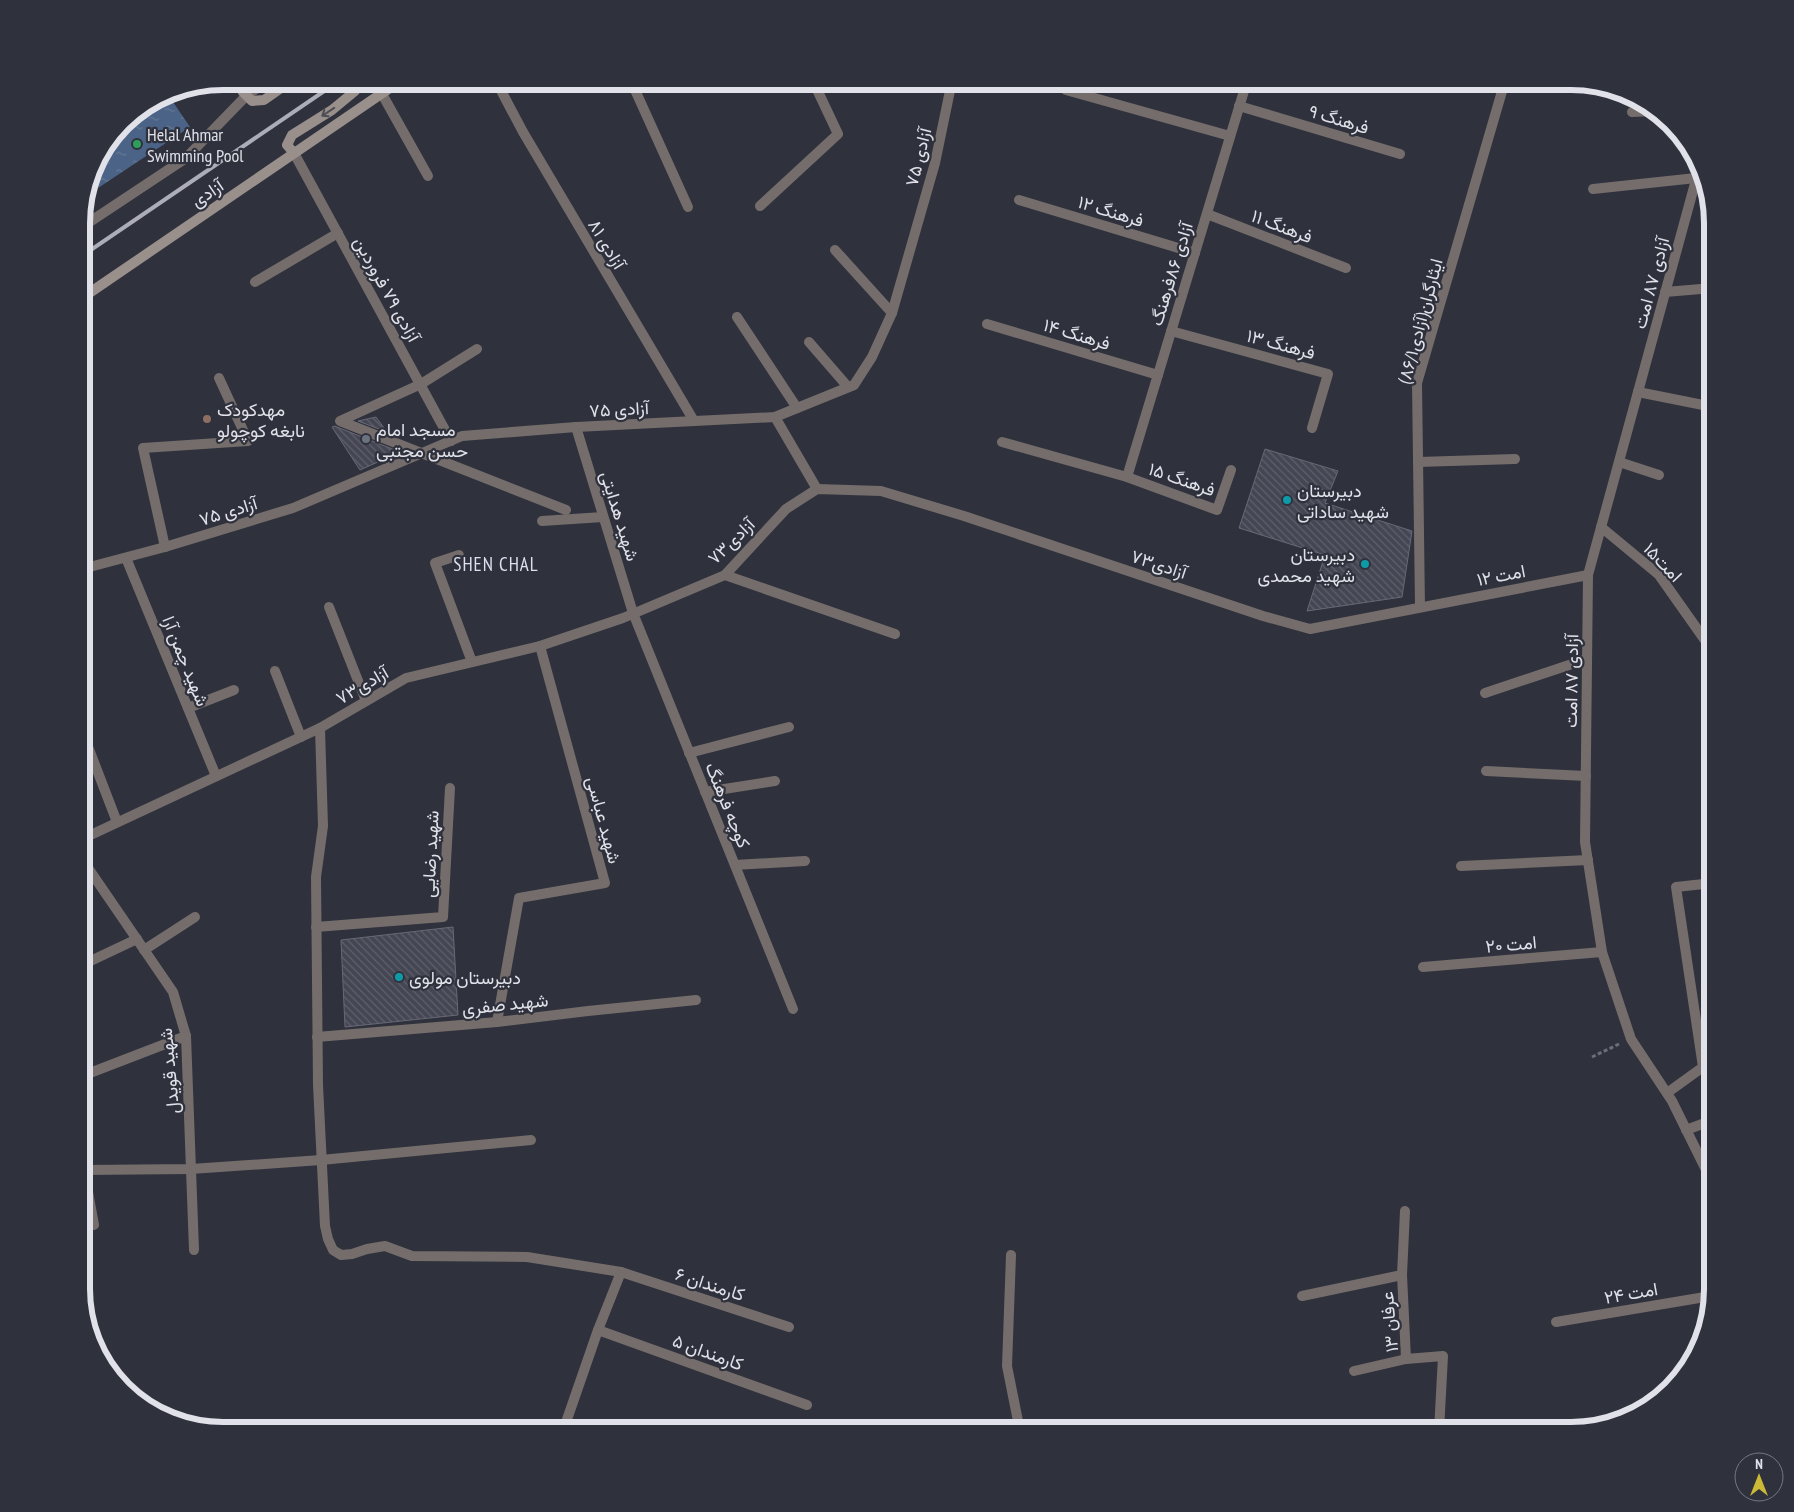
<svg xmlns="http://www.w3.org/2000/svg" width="1794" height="1512" font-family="'PT Sans Narrow',Vazirmatn,sans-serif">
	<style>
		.water { fill: url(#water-ripples) }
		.building { fill: url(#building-back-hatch); stroke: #686976 }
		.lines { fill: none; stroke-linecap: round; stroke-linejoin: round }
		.path { stroke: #6c6e78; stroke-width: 3; stroke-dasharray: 4 2.5; stroke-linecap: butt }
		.street { stroke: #746d6b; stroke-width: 10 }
		.secondary { stroke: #998f8b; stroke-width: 10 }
		.rail { stroke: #acadb6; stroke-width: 4 }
		.oneway { stroke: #4f4d54 }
		.leisure-dot { fill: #2e9e5b; stroke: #2f313c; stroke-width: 2 }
		.education-dot { fill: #8d6e63; stroke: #2f313c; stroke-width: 2 }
		.worship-dot { fill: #6b7280; stroke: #2f313c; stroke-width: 2 }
		.culture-dot { fill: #0f9aa8; stroke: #2f313c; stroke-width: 2 }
		.labels { text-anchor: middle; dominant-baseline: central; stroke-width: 4.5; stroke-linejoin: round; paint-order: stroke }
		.street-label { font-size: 18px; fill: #e0e1e9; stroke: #2f313c }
		.poi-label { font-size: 18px; fill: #e0e1e9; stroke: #2f313c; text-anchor: start }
		.neighbourhood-label { font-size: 19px; letter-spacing: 1px; fill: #dddfef; stroke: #2f313c }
		.rim { fill: none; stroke: #e0e1e9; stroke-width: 6 }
	</style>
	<defs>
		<pattern id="water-ripples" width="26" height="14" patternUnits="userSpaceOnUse" patternTransform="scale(1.25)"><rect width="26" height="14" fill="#4a6386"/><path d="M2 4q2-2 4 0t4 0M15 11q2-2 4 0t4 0" fill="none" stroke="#647997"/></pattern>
		<pattern id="building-back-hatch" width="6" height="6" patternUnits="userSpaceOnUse" patternTransform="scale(1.25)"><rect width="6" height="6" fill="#454653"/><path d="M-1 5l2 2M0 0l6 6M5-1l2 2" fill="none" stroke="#60606c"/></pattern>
	</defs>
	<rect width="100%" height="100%" fill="#2f313c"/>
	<!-- water -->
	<path class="water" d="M 167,93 L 190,127 L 86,196 L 96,161 L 129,117 Z"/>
	<!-- building -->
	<g class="building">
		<path d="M 376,417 L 387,432 L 358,421 Z"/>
		<path d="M 335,426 L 337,427 L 400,452 L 360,470 L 332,427 Z"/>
		<path d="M 1265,449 L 1338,471 L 1325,503 L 1412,531 L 1402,597 L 1307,611 L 1325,555 L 1239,528 Z"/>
		<path d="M 453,927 L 458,1015 L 345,1027 L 341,940 Z"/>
	</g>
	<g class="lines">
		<!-- path -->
		<path class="path" d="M 1592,1057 L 1619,1044"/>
		<!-- street -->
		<g class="street">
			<path d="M 496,81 L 523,132 L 694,421"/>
			<path d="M 631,81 L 688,207"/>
			<path d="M 1066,90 L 1230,136"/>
			<path d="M 382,94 L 428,176"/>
			<path d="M 1239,106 L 1400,154"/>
			<path d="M 1632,112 L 1655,111"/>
			<path d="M 294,153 L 451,441"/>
			<path d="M 1700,165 L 1588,575 L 1585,842 L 1602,952 L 1631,1039 L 1672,1101 L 1713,1184"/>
			<path d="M 1593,189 L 1696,178"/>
			<path d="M 1019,200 L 1195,253"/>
			<path d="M 760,206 L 838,134 L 813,81"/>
			<path d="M 1207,214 L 1346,268"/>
			<path d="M 82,227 L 186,158 L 247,95 L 268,81"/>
			<path d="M 835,250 L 892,313"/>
			<path d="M 255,282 L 338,233"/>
			<path d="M 1665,292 L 1713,288"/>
			<path d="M 737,317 L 797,408"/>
			<path d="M 987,324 L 1158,375"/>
			<path d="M 1171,331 L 1328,374 L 1312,428"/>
			<path d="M 809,342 L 848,387"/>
			<path d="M 477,349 L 421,384 L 340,421 L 566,510"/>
			<path d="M 1638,392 L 1713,407"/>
			<path d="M 775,417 L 817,489"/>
			<path d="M 576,427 L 633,613 L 793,1009"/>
			<path d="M 1002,442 L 1127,477 L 1217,510 L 1231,470"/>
			<path d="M 1418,462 L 1515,459"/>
			<path d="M 1619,462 L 1659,475"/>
			<path d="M 1127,477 L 1247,81"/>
			<path d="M 542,521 L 603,517"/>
			<path d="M 1601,527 L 1659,575 L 1707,643 L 1713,635"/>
			<path d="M 165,547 L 143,448 L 248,441 L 219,378"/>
			<path d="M 459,555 L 435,563 L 472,662"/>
			<path d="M 126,558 L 216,776"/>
			<path d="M 82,569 L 165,547 L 293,508 L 462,436 L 576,427 L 775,417 L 854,385 L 872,357 L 892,313 L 935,163 L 952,81"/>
			<path d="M 725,575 L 895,634"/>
			<path d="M 329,607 L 366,701"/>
			<path d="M 1420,607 L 1417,383 L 1505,81"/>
			<path d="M 275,671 L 301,737"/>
			<path d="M 1485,693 L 1587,659"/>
			<path d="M 188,708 L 234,690"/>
			<path d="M 320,728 L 323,826 L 316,877 L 318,1085 L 325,1226 L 328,1239 L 333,1250 L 341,1255 L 352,1254 L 367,1249 L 385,1246 L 412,1256 L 527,1257 L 621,1272 L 789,1327"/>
			<path d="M 82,731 L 117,822"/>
			<path d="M 689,753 L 789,727"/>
			<path d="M 1486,771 L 1586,776"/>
			<path d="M 705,792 L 775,781"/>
			<path d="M 82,839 L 320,728 L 406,678 L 540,646 L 623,618 L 725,575 L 786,509 L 817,489 L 881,491 L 964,516 L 1263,616 L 1310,629 L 1588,575"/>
			<path d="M 82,859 L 173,992 L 186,1036 L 194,1250"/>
			<path d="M 735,865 L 805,861"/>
			<path d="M 1461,866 L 1588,860"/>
			<path d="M 316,927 L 443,917 L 450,788"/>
			<path d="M 144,950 L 195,917"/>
			<path d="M 82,965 L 137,939"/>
			<path d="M 1423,967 L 1602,952"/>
			<path d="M 497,1022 L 519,898 L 605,883 L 540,646"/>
			<path d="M 317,1037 L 497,1022 L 588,1011 L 696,1000"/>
			<path d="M 82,1076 L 186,1036"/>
			<path d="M 1667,1093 L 1703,1067 L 1676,887 L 1713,883"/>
			<path d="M 1686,1130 L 1713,1120"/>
			<path d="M 94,1225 L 84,1170 L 191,1169 L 321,1160 L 531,1140"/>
			<path d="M 1011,1255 L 1007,1366 L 1020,1431"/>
			<path d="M 1402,1275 L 1405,1211"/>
			<path d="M 1302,1296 L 1402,1275 L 1406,1359 L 1443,1356 L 1439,1431"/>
			<path d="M 1556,1322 L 1711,1296"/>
			<path d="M 598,1330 L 807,1405"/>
			<path d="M 1354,1371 L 1406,1359"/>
			<path d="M 563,1431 L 598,1330 L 621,1272"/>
		</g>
		<!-- secondary -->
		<g class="secondary">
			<path d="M 236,81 L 243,92 L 252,101 L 264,100 L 291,81"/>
			<path d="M 294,153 L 287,145 L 292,135 L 332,110 L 355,91 L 354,82"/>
			<path d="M 82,298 L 400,81"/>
		</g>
		<!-- rail -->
		<path class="rail" d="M 82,256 L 339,81"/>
	</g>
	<!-- one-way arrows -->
	<defs><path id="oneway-shaft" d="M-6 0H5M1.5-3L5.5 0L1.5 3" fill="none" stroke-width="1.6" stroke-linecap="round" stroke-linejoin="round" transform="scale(1.25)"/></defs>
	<use class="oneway" href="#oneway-shaft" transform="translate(328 112) rotate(146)"/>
	<!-- markers -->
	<circle class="leisure-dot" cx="137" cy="144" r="5"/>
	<circle class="education-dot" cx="207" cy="419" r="5"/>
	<circle class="worship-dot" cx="366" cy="439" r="5"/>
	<g class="culture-dot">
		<circle cx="1287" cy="500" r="5"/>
		<circle cx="1365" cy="564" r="5"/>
		<circle cx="399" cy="977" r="5"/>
	</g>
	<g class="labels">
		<!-- street labels -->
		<g class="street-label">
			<text transform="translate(1339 119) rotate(17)">فرهنگ ۹</text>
			<text transform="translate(918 157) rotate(-76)">آزادی ۷۵</text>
			<text transform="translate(207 193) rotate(-34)">آزادی</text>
			<text transform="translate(1111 211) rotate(17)">فرهنگ ۱۲</text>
			<text transform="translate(1282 226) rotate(21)">فرهنگ ۱۱</text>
			<text transform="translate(607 244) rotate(59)">آزادی ۸۱</text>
			<text transform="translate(1171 274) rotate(-73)">آزادی ۸۶فرهنگ</text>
			<text transform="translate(1651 283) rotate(-75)">آزادی ۸۷ امت</text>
			<text transform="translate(387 289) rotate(61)">آزادی ۷۹ فروردین</text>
			<text transform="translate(1420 321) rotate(-75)">ایثارگران(آزادی۸۶/۱)</text>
			<text transform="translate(1077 334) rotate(17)">فرهنگ ۱۴</text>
			<text transform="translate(1281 344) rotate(15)">فرهنگ ۱۳</text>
			<text transform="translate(619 409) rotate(-3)">آزادی ۷۵</text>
			<text transform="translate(1182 479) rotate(19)">فرهنگ ۱۵</text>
			<text transform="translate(228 511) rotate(-17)">آزادی ۷۵</text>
			<text transform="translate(620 516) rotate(73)">شهید هدایتی</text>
			<text transform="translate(731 541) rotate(-44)">آزادی۷۳</text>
			<text transform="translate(1663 562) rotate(46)">امت۱۵</text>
			<text transform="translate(1159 564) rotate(18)">آزادی۷۳</text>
			<text transform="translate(1501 575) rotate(-11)">امت ۱۲</text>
			<text transform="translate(186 661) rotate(68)">شهید چمن آرا</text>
			<text transform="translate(1571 681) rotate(-89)">آزادی ۸۷ امت</text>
			<text transform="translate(362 685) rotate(-30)">آزادی۷۳</text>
			<text transform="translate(728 805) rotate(68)">کوچه فرهنگ</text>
			<text transform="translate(604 820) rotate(75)">شهید عباسی</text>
			<text transform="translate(430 854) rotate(-87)">شهید رضایی</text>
			<text transform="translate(1511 944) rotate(-5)">امت ۲۰</text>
			<text transform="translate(505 1004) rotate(-6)">شهید صفری</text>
			<text transform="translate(169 1071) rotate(-95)">شهید قویدل</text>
			<text transform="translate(710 1284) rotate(18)">کارمندان ۶</text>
			<text transform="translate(1631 1293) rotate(-10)">امت ۲۴</text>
			<text transform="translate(1389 1322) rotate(-95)">عرفان ۱۳</text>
			<text transform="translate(708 1352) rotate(20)">کارمندان ۵</text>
		</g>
		<!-- poi labels -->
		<g class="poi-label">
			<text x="147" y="134">Helal Ahmar<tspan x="147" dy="21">Swimming Pool</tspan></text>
			<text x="217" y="409">مهدکودک<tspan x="217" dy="21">نابغه کوچولو</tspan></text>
			<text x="376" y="429">مسجد امام<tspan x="376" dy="21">حسن مجتبی</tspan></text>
			<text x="1297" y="490">دبیرستان<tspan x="1297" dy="21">شهید ساداتی</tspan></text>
			<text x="1355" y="554" text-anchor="end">دبیرستان<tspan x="1355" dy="21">شهید محمدی</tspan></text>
			<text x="409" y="977">دبیرستان مولوی</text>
		</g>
		<!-- neighbourhood labels -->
		<g class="neighbourhood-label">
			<text x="496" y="564">SHEN CHAL</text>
		</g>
	</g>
	<!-- crop -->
	<path d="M0 0H1794V1512H0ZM223 90H1571A133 133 0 0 1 1704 223V1289A133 133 0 0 1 1571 1422H223A133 133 0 0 1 90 1289V223A133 133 0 0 1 223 90Z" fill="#2f313c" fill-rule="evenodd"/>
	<path class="rim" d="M223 90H1571A133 133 0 0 1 1704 223V1289A133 133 0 0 1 1571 1422H223A133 133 0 0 1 90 1289V223A133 133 0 0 1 223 90Z"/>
	<!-- north arrow -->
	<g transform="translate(1759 1477)"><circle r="24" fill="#2f313c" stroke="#767781"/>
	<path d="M0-4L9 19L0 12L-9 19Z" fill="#ccb938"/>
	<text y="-8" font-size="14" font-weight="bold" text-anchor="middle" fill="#e0e1e9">N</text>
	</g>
</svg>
